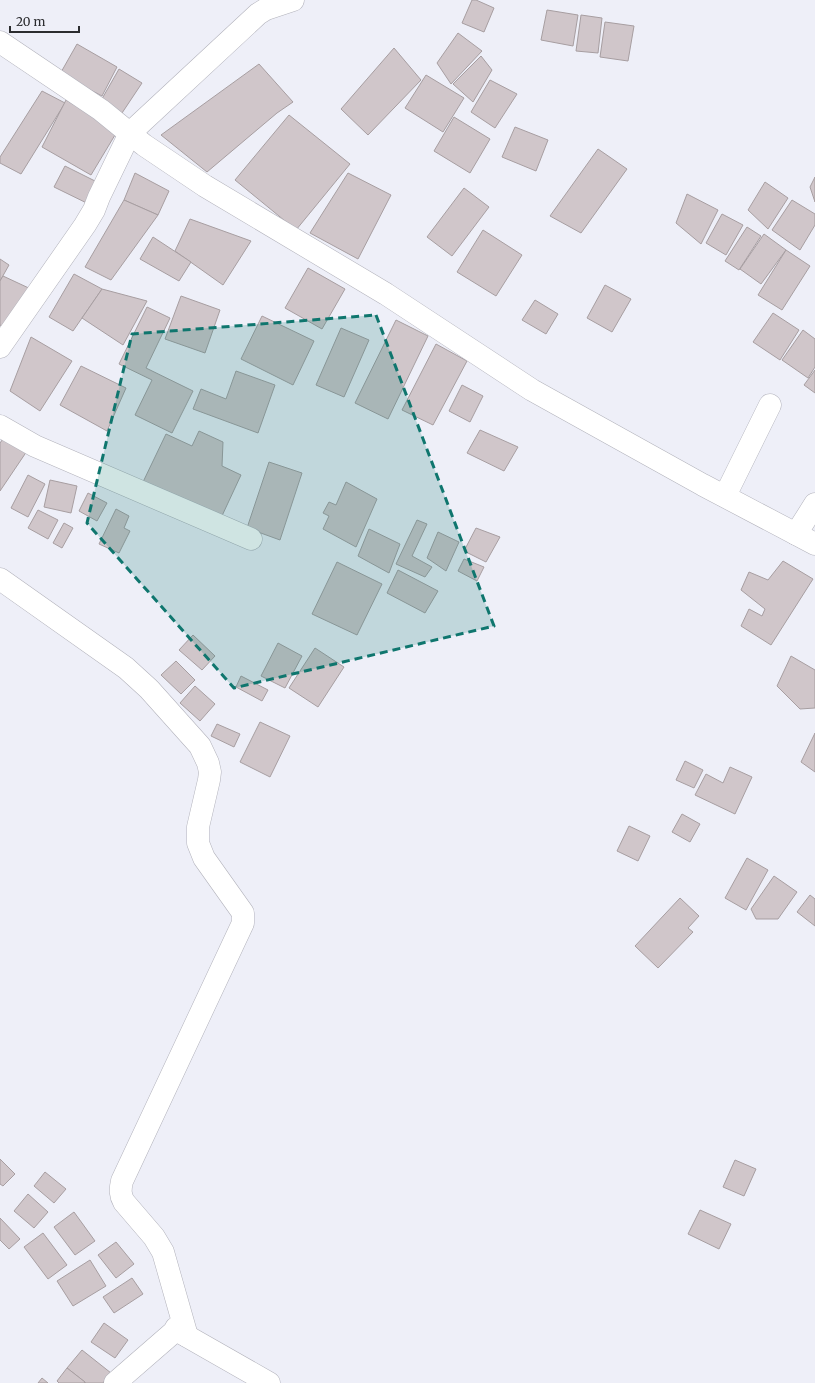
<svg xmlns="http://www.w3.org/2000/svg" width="815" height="1383" font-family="Merriweather,serif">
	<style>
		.building { fill: #d0c6ca; stroke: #a79ea1 }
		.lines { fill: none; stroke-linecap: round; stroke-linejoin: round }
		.minor-casing { stroke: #b2b2bb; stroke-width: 23 }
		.minor { stroke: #fff; stroke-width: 22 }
		.marked { fill: #0f766e; fill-opacity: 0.2; stroke: #0f766e; stroke-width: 3; stroke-dasharray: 8 5; stroke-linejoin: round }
	</style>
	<rect width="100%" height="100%" fill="#eeeff8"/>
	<!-- building -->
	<g class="building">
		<path d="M 472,0 L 476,0 L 494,8 L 484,32 L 462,23 Z"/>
		<path d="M 547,10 L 578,15 L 573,46 L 541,40 Z"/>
		<path d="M 581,15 L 602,18 L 598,53 L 576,51 Z"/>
		<path d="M 605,22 L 634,26 L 628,61 L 600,57 Z"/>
		<path d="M 458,33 L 482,51 L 451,84 L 437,63 Z"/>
		<path d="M 77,44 L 117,67 L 102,96 L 60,74 Z"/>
		<path d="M 394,48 L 421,80 L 368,135 L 341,109 Z"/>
		<path d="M 481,56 L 492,70 L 473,102 L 453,84 Z"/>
		<path d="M 259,64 L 293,102 L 277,113 L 207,172 L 161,135 Z"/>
		<path d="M 119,69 L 142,83 L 120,116 L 99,104 Z"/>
		<path d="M 426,75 L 464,98 L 443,132 L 405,108 Z"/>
		<path d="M 490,80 L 517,94 L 495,128 L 471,112 Z"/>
		<path d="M 42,91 L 65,103 L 21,174 L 0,163 L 0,157 Z"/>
		<path d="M 66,100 L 118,130 L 91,175 L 42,147 Z"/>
		<path d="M 289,115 L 350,164 L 296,230 L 235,180 Z"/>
		<path d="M 454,117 L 490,139 L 470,173 L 434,151 Z"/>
		<path d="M 515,127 L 548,140 L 536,171 L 502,157 Z"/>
		<path d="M 598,149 L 627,169 L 581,233 L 550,216 Z"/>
		<path d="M 65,166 L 111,189 L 101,210 L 54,187 Z"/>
		<path d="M 135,173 L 169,191 L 158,215 L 124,200 Z"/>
		<path d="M 348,173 L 391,195 L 358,259 L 310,233 Z"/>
		<path d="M 815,177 L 815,202 L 810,187 Z"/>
		<path d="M 765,182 L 788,198 L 768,229 L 748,210 Z"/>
		<path d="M 464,188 L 489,207 L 452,256 L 427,237 Z"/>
		<path d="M 687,194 L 718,210 L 701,244 L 676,223 Z"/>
		<path d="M 124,200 L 158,215 L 111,280 L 85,267 Z"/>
		<path d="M 792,200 L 815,214 L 815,225 L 800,250 L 772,230 Z"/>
		<path d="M 722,214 L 743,225 L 726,255 L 706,243 Z"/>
		<path d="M 190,219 L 251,241 L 223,285 L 175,251 Z"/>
		<path d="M 747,227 L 761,236 L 739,270 L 725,261 Z"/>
		<path d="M 483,230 L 522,255 L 496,296 L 457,272 Z"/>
		<path d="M 764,234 L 786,250 L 761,284 L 740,269 Z"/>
		<path d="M 153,237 L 191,262 L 179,281 L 140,259 Z"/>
		<path d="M 786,250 L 810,266 L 782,310 L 758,295 Z"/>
		<path d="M 0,259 L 9,265 L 0,281 Z"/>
		<path d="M 308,268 L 345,289 L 322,329 L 285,308 Z"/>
		<path d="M 74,274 L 102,289 L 73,331 L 49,317 Z"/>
		<path d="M 3,276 L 33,290 L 6,329 L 0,325 L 0,281 Z"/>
		<path d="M 605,285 L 631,299 L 612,332 L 587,318 Z"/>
		<path d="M 102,289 L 147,301 L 123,345 L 82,318 Z"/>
		<path d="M 181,296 L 220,310 L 205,353 L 165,339 Z"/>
		<path d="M 535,300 L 558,314 L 546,334 L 522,320 Z"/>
		<path d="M 147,307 L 170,318 L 146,368 L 193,391 L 172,433 L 135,415 L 152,380 L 119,364 Z"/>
		<path d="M 773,313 L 799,330 L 780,360 L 753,342 Z"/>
		<path d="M 262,316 L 314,341 L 293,385 L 241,359 Z"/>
		<path d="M 396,320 L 428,336 L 388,419 L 355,403 Z"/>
		<path d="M 341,328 L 369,340 L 344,397 L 316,385 Z"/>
		<path d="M 803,330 L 815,339 L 815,367 L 808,378 L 782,360 Z"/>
		<path d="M 31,337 L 72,361 L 40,411 L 10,391 Z"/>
		<path d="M 436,344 L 467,361 L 433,425 L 402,410 Z"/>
		<path d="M 81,366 L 126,388 L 107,431 L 60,405 Z"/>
		<path d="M 815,370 L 815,393 L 804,385 Z"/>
		<path d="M 236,371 L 275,385 L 258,433 L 193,409 L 201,389 L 226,399 Z"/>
		<path d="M 462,385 L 483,396 L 470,422 L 449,411 Z"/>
		<path d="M 480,430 L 518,447 L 504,471 L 467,453 Z"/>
		<path d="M 199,431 L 223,442 L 222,466 L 241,475 L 221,518 L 143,482 L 166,434 L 192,446 Z"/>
		<path d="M 5,436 L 27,451 L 0,491 L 0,443 Z"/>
		<path d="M 269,462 L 302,473 L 280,540 L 247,528 Z"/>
		<path d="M 28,475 L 45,484 L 28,517 L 11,508 Z"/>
		<path d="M 50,480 L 77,486 L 71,513 L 44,507 Z"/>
		<path d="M 346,482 L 377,499 L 356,547 L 323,529 L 329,516 L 323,513 L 329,502 L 336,505 Z"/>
		<path d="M 88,493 L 107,503 L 97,521 L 79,511 Z"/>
		<path d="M 116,509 L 129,516 L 124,528 L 130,531 L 119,553 L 99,544 Z"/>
		<path d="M 38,510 L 58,520 L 48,539 L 28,528 Z"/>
		<path d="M 417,520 L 427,524 L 412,556 L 432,567 L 425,577 L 396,564 Z"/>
		<path d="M 64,523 L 73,528 L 62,548 L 53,543 Z"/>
		<path d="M 476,528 L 500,537 L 486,562 L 464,551 Z"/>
		<path d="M 369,529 L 400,544 L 389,573 L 358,556 Z"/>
		<path d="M 438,532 L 459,542 L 446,571 L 427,558 Z"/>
		<path d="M 464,559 L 484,567 L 477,581 L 458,571 Z"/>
		<path d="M 783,561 L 813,579 L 771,645 L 741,626 L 749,609 L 762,616 L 765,609 L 741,590 L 749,572 L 768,580 Z"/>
		<path d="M 337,562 L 382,584 L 357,635 L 312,614 Z"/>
		<path d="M 398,570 L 438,591 L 425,613 L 387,593 Z"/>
		<path d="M 193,635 L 215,656 L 202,670 L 179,650 Z"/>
		<path d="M 278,643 L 302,656 L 285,688 L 261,676 Z"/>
		<path d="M 315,648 L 344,667 L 318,707 L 289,688 Z"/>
		<path d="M 791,656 L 815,670 L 815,708 L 800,709 L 777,686 Z"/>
		<path d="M 176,661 L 195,680 L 181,694 L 161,675 Z"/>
		<path d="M 241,676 L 268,690 L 262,701 L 236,687 Z"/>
		<path d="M 195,686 L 215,704 L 200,721 L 180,703 Z"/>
		<path d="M 260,722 L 290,736 L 270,777 L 240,762 Z"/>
		<path d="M 217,724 L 240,734 L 234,747 L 211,736 Z"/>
		<path d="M 815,733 L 815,772 L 801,762 Z"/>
		<path d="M 685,761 L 703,770 L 694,788 L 676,780 Z"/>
		<path d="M 730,767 L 752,777 L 735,814 L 695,795 L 706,774 L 723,783 Z"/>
		<path d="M 682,814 L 700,824 L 690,842 L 672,832 Z"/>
		<path d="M 629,826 L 650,836 L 638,861 L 617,851 Z"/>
		<path d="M 747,858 L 768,870 L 746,910 L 725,898 Z"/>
		<path d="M 774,876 L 797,892 L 778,919 L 756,919 L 751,909 Z"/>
		<path d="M 810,895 L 815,899 L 815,926 L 797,912 Z"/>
		<path d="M 680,898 L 699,916 L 688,928 L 693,932 L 658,968 L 635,946 Z"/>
		<path d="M 0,1159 L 15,1174 L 3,1186 L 0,1184 Z"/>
		<path d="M 735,1160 L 756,1169 L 744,1196 L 723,1187 Z"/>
		<path d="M 45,1172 L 66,1189 L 54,1203 L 34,1186 Z"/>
		<path d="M 28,1194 L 48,1212 L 34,1228 L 14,1211 Z"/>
		<path d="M 700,1210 L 731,1224 L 719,1249 L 688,1234 Z"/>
		<path d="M 74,1212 L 95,1241 L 75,1255 L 54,1227 Z"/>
		<path d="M 0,1218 L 20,1239 L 9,1249 L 0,1240 Z"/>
		<path d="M 43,1233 L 67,1265 L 48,1279 L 24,1247 Z"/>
		<path d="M 116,1242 L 134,1264 L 116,1278 L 98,1255 Z"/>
		<path d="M 90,1260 L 106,1286 L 73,1306 L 57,1281 Z"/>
		<path d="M 132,1278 L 143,1294 L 114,1313 L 103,1297 Z"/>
		<path d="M 104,1323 L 128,1340 L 115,1358 L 91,1342 Z"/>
		<path d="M 82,1350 L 111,1373 L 103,1383 L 86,1383 L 67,1368 Z"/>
		<path d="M 67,1368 L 85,1382 L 84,1383 L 59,1383 L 57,1381 Z"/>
		<path d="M 42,1378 L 48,1383 L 38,1383 Z"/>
	</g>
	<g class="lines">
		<!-- minor casing -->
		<g class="minor-casing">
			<g id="minor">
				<path d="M 0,42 L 101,110 L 144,145 L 205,186 L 386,294 L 532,390 L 703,485 L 815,544"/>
				<path d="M 0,347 L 85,225 L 94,210 L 99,197 L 130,133 L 258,14 L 266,9 L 293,0"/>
				<path d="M 0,426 L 35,446 L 251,539"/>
				<path d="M 725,496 L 770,405"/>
				<path d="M 796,534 L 815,504"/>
				<path d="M 0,579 L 126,668 L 149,689 L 200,746 L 208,763 L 210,772 L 209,780 L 198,827 L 198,843 L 204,858 L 243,913 L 243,923 L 122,1181 C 120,1190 120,1195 124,1202 L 154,1237 L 163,1252 L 187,1336"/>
				<path d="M 176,1328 L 176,1330 L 269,1383"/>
				<path d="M 115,1383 L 176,1330"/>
			</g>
		</g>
		<!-- minor -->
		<use href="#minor" class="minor"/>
	</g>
	<!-- marked area -->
	<path class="marked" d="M 376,315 L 494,626 L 234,688 L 87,523 L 132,334 Z"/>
	<!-- scale -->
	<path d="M10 26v6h69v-6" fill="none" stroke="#2b2c2f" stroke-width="2"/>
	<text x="16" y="26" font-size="12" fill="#2b2c2f" stroke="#eeeff8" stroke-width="3" paint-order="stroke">20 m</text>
</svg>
